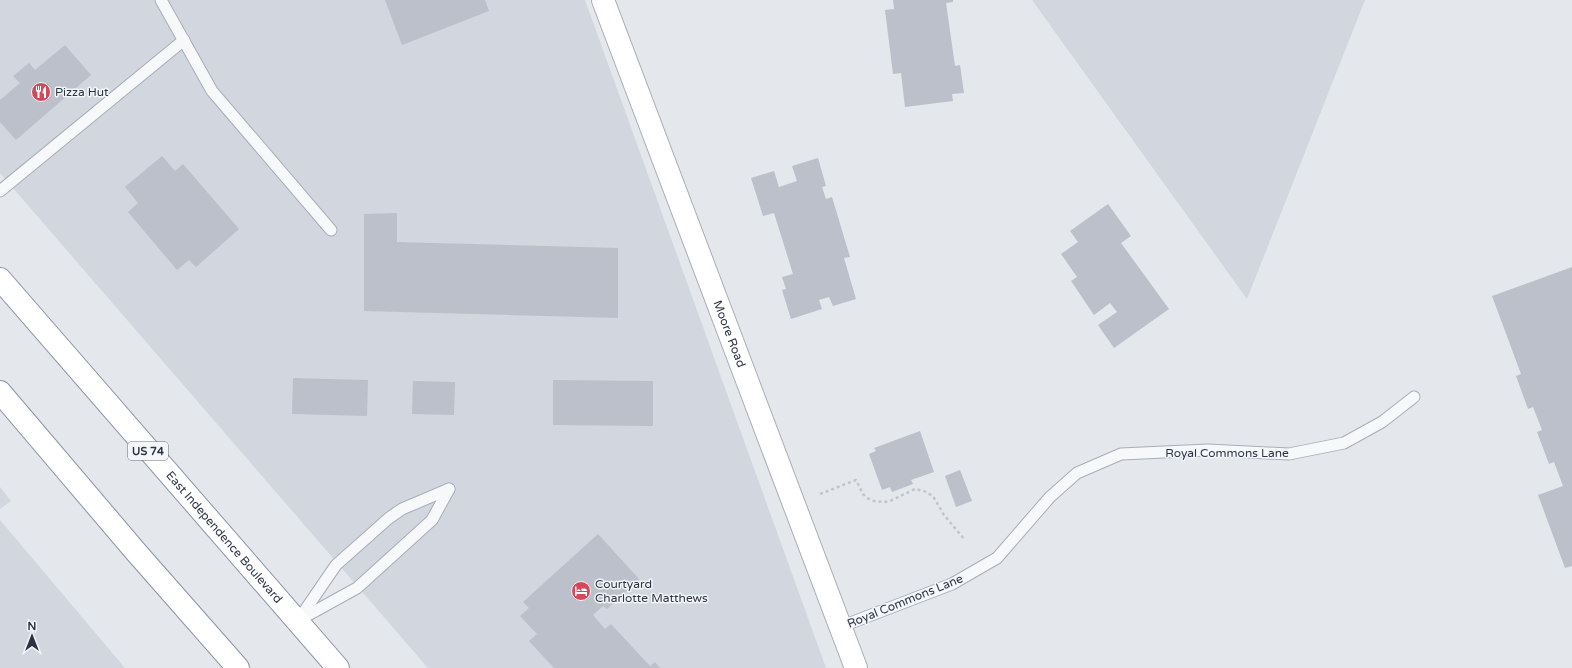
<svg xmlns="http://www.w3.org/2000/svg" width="1572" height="668" font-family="'Varela Round',sans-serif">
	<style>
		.built { fill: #d2d6de }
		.building { fill: #bbc0ca }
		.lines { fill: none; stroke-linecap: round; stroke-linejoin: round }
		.lane-casing { stroke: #a9aeb7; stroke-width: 13 }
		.secondary-casing { stroke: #a9aeb7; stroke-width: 24 }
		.highway-casing { stroke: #8b94a3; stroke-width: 24 }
		.path { stroke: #c2c5cb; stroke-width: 2.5; stroke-dasharray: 3 3; stroke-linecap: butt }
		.lane { stroke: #f7f8fa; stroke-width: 11 }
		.secondary { stroke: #fff; stroke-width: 22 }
		.highway { stroke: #fff; stroke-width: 22 }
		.labels { text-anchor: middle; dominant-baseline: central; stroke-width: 3; stroke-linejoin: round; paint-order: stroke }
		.shield { fill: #f4f6f9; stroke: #676e7b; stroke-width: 1 }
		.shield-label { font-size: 11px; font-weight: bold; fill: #2b3445 }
		.poi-label { font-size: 12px; fill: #2b3445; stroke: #f4f6f9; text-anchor: start }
		.street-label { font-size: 12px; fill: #2b3445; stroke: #f4f6f9 }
	</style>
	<rect width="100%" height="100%" fill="#e4e7ec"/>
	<!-- built -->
	<g class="built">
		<path d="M 0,0 L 585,0 L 826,668 L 428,668 L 0,173 Z"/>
		<path d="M 1032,0 L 1365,0 L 1247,299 Z"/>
		<path d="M 0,487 L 11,501 L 0,509 Z"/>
		<path d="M 0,520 L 125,668 L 0,668 Z"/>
	</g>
	<!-- building -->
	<g class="building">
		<path d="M 385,0 L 485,0 L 489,11 L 402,45 Z"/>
		<path d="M 893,0 L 953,0 L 953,2 L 946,3 L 955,66 L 960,65 L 964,93 L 952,94 L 953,101 L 905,107 L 901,73 L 893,74 L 885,10 L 894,9 Z"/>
		<path d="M 65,45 L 91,75 L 16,140 L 0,122 L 0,100 L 20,83 L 13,76 L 29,63 L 35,70 Z"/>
		<path d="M 162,156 L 175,171 L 183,164 L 239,229 L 196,267 L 189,260 L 177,270 L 128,212 L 138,203 L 125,187 Z"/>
		<path d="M 818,158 L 826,186 L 822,187 L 826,199 L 832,197 L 850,257 L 844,258 L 856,299 L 833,306 L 829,297 L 819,300 L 822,309 L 791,319 L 782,290 L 786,289 L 782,277 L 793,274 L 774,213 L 763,216 L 751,178 L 774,171 L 779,187 L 797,181 L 792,166 Z"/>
		<path d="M 1108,204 L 1131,236 L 1121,243 L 1169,309 L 1114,348 L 1098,325 L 1117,312 L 1110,303 L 1094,315 L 1071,281 L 1077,277 L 1061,254 L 1078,242 L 1070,231 Z"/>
		<path d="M 397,213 L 397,242 L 618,248 L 618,318 L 364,311 L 364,214 Z"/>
		<path d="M 1572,267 L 1572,566 L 1565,568 L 1538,495 L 1563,486 L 1554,462 L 1549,464 L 1537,432 L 1542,430 L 1533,407 L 1528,409 L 1516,376 L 1521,374 L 1492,296 Z"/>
		<path d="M 293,378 L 368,380 L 367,416 L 292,414 Z"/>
		<path d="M 553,380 L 653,381 L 653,426 L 553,425 Z"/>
		<path d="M 413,381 L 455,382 L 454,415 L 412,414 Z"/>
		<path d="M 920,431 L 934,472 L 911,480 L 913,484 L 892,492 L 890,487 L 882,490 L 869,454 L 876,451 L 874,448 Z"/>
		<path d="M 960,470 L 972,501 L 956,507 L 945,476 Z"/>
		<path d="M 598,534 L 639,579 L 607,609 L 603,606 L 593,615 L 605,629 L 611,624 L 650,666 L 655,662 L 660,668 L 554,668 L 529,641 L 537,634 L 520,616 L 529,608 L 523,602 Z"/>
	</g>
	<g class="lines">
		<!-- lane casing -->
		<g class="lane-casing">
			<g id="lane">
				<path d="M 161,0 L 212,91 L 331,230"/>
				<path d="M 0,191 L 184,40"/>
				<path d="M 299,620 L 357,588 L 432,520 L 449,489"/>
				<path d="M 297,622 L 336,565 L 389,518 L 402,509 L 449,489"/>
				<path d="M 840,627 L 952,584 L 997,558 L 1050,497 L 1077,473 L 1121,454 L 1208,450 L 1289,454 L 1344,443 L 1382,422 L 1414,397"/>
			</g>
		</g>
		<!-- secondary casing -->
		<g class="secondary-casing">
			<g id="secondary">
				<path id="s1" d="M 603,0 L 856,668"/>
			</g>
		</g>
		<!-- highway casing -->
		<g class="highway-casing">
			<g id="highway">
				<path id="s2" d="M 0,279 L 338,668"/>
				<path d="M 0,392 L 136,552 L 238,668"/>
			</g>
		</g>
		<!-- path -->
		<path class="path" d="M 820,494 L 856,480 L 863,494 L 867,498 L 874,501 L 884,502 L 890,501 L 915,489 L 924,491 L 933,496 L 944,515 L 965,540"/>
		<!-- lane -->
		<use href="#lane" class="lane"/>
		<!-- secondary -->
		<use href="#secondary" class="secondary"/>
		<!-- highway -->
		<use href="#highway" class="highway"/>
	</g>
	<!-- icons -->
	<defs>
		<g id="restaurant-disc" transform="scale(1)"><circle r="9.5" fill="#d1495b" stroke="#f4f6f9"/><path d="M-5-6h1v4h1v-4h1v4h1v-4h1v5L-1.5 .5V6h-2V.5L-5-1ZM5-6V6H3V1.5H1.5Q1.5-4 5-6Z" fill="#fff"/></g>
		<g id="hotel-disc" transform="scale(1)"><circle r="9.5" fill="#d1495b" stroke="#f4f6f9"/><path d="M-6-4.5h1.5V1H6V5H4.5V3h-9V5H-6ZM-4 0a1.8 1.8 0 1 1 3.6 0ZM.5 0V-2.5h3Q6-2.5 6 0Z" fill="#fff"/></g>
	</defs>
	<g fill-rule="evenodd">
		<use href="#restaurant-disc" x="41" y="92"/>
		<use href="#hotel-disc" x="581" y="591"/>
	</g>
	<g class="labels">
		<!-- shield labels -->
		<rect class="shield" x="128" y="442" width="40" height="18" rx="3"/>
		<g class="shield-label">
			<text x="148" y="451">US 74</text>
		</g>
		<!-- poi labels -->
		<g class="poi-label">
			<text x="55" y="92">Pizza Hut</text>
			<text x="595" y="584">Courtyard<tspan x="595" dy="14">Charlotte Matthews</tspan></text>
		</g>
		<!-- street labels -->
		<g class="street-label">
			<text stroke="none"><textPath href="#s1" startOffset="357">Moore Road</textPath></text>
			<text x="1227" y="453">Royal Commons Lane</text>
			<text stroke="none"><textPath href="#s2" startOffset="342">East Independence Boulevard</textPath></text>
			<text transform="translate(905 601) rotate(-22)">Royal Commons Lane</text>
		</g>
	</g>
	<!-- north arrow -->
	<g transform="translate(32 636)" stroke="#f4f6f9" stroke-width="3" paint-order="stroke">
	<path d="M0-3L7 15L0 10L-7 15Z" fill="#2b3445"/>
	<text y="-6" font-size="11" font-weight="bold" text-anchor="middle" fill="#2b3445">N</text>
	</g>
</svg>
